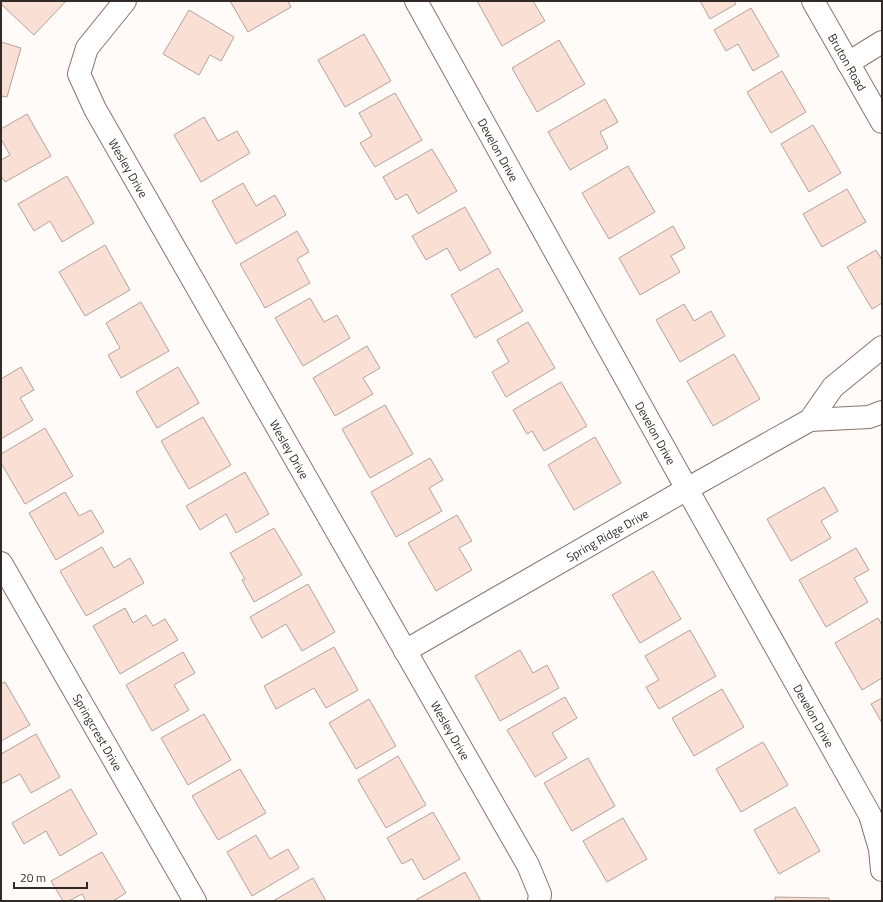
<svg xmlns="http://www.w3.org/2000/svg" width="883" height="902" font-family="'Titillium Web',sans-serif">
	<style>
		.building { fill: #fadfd5; stroke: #b4a29b }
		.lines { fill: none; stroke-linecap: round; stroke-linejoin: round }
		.street-casing { stroke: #86756f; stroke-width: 24 }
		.secondary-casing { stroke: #86756f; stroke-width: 24 }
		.street { stroke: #fff; stroke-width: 22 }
		.secondary { stroke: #fff; stroke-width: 22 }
		.labels { text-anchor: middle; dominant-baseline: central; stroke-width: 3.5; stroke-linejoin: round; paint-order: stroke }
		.street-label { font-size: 12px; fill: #312a27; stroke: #fffbf9 }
	</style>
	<rect width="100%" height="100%" fill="#fffbf9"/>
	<!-- building -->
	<g class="building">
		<path d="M 1,1 L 66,1 L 34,35 L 1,4 Z"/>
		<path d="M 230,1 L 288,1 L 291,7 L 248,32 Z"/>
		<path d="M 477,1 L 533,1 L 545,21 L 502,46 Z"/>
		<path d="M 700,1 L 734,1 L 736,4 L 710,19 Z"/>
		<path d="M 751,8 L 779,56 L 753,71 L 738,44 L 726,51 L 714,30 Z"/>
		<path d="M 189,10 L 234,37 L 221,61 L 210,55 L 199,75 L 163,54 Z"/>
		<path d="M 364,34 L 391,81 L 345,107 L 318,60 Z"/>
		<path d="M 559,40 L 585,84 L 537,112 L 512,68 Z"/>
		<path d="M 1,42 L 21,48 L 7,97 L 1,96 Z"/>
		<path d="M 782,71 L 806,112 L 771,133 L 747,92 Z"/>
		<path d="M 395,93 L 422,140 L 375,167 L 360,143 L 372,136 L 359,113 Z"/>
		<path d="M 605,99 L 618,122 L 600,132 L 608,148 L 570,170 L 548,132 Z"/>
		<path d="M 27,114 L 51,156 L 5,182 L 1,176 L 1,160 L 10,155 L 1,139 L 1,129 Z"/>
		<path d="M 204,117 L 218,141 L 237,131 L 250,153 L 201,182 L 174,135 Z"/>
		<path d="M 813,125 L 841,173 L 809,192 L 781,144 Z"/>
		<path d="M 432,149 L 457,191 L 418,214 L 407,194 L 396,200 L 383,177 Z"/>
		<path d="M 628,166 L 655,212 L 609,239 L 582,193 Z"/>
		<path d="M 67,176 L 94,223 L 62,242 L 50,221 L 34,231 L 18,204 Z"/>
		<path d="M 243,183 L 256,206 L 275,195 L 286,215 L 236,244 L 212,201 Z"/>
		<path d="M 847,189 L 866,222 L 822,247 L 803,214 Z"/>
		<path d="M 465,207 L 491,253 L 460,271 L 447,248 L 426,260 L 412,236 Z"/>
		<path d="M 673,226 L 685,248 L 671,256 L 680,272 L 640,295 L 619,258 Z"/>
		<path d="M 297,231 L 309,252 L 297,259 L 310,283 L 265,308 L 240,264 Z"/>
		<path d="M 105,245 L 130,290 L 85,316 L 59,272 Z"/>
		<path d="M 876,250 L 882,260 L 882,303 L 872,309 L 847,267 Z"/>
		<path d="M 498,268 L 523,311 L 475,338 L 451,295 Z"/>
		<path d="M 310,298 L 324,322 L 337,315 L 350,338 L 303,366 L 275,318 Z"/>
		<path d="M 141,302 L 169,351 L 121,378 L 108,355 L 120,348 L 106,323 Z"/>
		<path d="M 684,304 L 694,321 L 711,311 L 725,336 L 680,362 L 656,320 Z"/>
		<path d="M 528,322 L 555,368 L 506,397 L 492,372 L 509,362 L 497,340 Z"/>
		<path d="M 367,346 L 380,368 L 363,378 L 373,394 L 335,416 L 313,378 Z"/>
		<path d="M 734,354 L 760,399 L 713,426 L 687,381 Z"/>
		<path d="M 21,367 L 34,390 L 20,398 L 33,420 L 1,439 L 1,379 Z"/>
		<path d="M 178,367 L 199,403 L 157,428 L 136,392 Z"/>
		<path d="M 561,382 L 587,426 L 544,451 L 532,431 L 527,434 L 513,410 Z"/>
		<path d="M 385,405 L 413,454 L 370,478 L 342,429 Z"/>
		<path d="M 203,417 L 231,465 L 189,489 L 161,441 Z"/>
		<path d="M 45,428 L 73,476 L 25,504 L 1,463 L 1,454 Z"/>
		<path d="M 595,437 L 621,483 L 574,510 L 548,465 Z"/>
		<path d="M 430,458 L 443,480 L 429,488 L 442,511 L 396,537 L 371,492 Z"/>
		<path d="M 245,472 L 269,514 L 236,533 L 226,514 L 200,530 L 186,506 Z"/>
		<path d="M 824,487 L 838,511 L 821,521 L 831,538 L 791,561 L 767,519 Z"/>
		<path d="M 65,492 L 79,516 L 91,510 L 104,532 L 56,560 L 29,513 Z"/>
		<path d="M 457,515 L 472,541 L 459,548 L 472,570 L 436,591 L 408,543 Z"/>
		<path d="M 274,528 L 302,575 L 254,602 L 242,580 L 245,579 L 230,553 Z"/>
		<path d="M 102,547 L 114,568 L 130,558 L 144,583 L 86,616 L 60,571 Z"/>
		<path d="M 856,548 L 869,570 L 854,578 L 868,602 L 826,627 L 799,580 Z"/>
		<path d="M 653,571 L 681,619 L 640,643 L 612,595 Z"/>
		<path d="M 308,584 L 335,632 L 302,651 L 286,624 L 262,638 L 250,617 Z"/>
		<path d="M 125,608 L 133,623 L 146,615 L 153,626 L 165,619 L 178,640 L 120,674 L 93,626 Z"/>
		<path d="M 878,618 L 882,625 L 882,678 L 862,690 L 835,643 Z"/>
		<path d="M 690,630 L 716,676 L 659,709 L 646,687 L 659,680 L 645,656 Z"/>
		<path d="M 334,647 L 358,690 L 326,708 L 314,688 L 276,709 L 264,686 Z"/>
		<path d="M 520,650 L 533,673 L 547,665 L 559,688 L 500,721 L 475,676 Z"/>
		<path d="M 183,652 L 195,673 L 174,685 L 189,710 L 152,731 L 126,685 Z"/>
		<path d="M 5,682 L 30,725 L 1,741 L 1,684 Z"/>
		<path d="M 722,689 L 744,727 L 694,756 L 672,718 Z"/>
		<path d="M 565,697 L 577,718 L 552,733 L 567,758 L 535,777 L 507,730 Z"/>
		<path d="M 882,698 L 882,723 L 871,704 Z"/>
		<path d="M 369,699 L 396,746 L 356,769 L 329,723 Z"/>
		<path d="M 204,714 L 231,760 L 188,785 L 161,738 Z"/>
		<path d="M 36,734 L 60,777 L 31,793 L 20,774 L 1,784 L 1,754 Z"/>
		<path d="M 763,742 L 788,785 L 741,812 L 716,769 Z"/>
		<path d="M 398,756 L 426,805 L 386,828 L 358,780 Z"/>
		<path d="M 588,758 L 615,806 L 572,831 L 544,783 Z"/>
		<path d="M 240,769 L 266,813 L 218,840 L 192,796 Z"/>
		<path d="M 71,789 L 97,834 L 60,856 L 46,831 L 24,844 L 12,823 Z"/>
		<path d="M 795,807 L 820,851 L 779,874 L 754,830 Z"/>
		<path d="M 433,812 L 460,859 L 424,880 L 412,859 L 402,864 L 387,838 Z"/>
		<path d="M 623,818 L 647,859 L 607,882 L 583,841 Z"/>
		<path d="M 256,835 L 270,859 L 288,849 L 299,868 L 252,896 L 227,852 Z"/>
		<path d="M 102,852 L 126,893 L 113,901 L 86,901 L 82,894 L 69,901 L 63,901 L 51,881 Z"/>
		<path d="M 465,872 L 481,901 L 417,901 L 416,900 Z"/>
		<path d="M 313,878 L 326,901 L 273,901 Z"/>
		<path d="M 775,897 L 829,898 L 829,901 L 775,901 Z"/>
	</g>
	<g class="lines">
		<!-- street casing -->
		<g class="street-casing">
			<g id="street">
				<path id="s1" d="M 125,1 L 87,48 L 79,74 L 95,109 L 528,865 L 540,894 L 539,901"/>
				<path id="s2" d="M 416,1 L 687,489 L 870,815 L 880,849 L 882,870"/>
				<path d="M 848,63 L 882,42"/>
				<path d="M 810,420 L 869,417 L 882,412"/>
				<path id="s3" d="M 1,563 L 195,901"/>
				<path id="s4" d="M 405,651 L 687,489 L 810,420 L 833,387 L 882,347"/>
			</g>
		</g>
		<!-- secondary casing -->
		<g class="secondary-casing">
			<g id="secondary">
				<path id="s5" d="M 813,1 L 882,122"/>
			</g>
		</g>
		<!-- street -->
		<use href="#street" class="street"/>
		<!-- secondary -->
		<use href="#secondary" class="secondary"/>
	</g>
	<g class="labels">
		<!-- street labels -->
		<g class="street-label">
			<text stroke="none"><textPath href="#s5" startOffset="70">Bruton Road</textPath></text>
			<text stroke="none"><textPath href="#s2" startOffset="170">Develon Drive</textPath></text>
			<text stroke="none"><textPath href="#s1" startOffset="194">Wesley Drive</textPath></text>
			<text stroke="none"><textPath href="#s2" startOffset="494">Develon Drive</textPath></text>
			<text stroke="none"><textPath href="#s1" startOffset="518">Wesley Drive</textPath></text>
			<text stroke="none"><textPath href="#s4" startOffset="233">Spring Ridge Drive</textPath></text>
			<text stroke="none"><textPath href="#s2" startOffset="818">Develon Drive</textPath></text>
			<text stroke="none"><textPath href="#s1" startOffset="842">Wesley Drive</textPath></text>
			<text stroke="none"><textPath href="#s3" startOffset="195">Springcrest Drive</textPath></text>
		</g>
	</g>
	<!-- border -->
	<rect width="883" height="902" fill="none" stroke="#312a27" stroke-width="4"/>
	<!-- scale -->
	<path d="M14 882v6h73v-6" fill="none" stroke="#312a27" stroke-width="2"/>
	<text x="20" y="882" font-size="12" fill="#312a27" stroke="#fffbf9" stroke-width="3" paint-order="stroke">20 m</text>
</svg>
